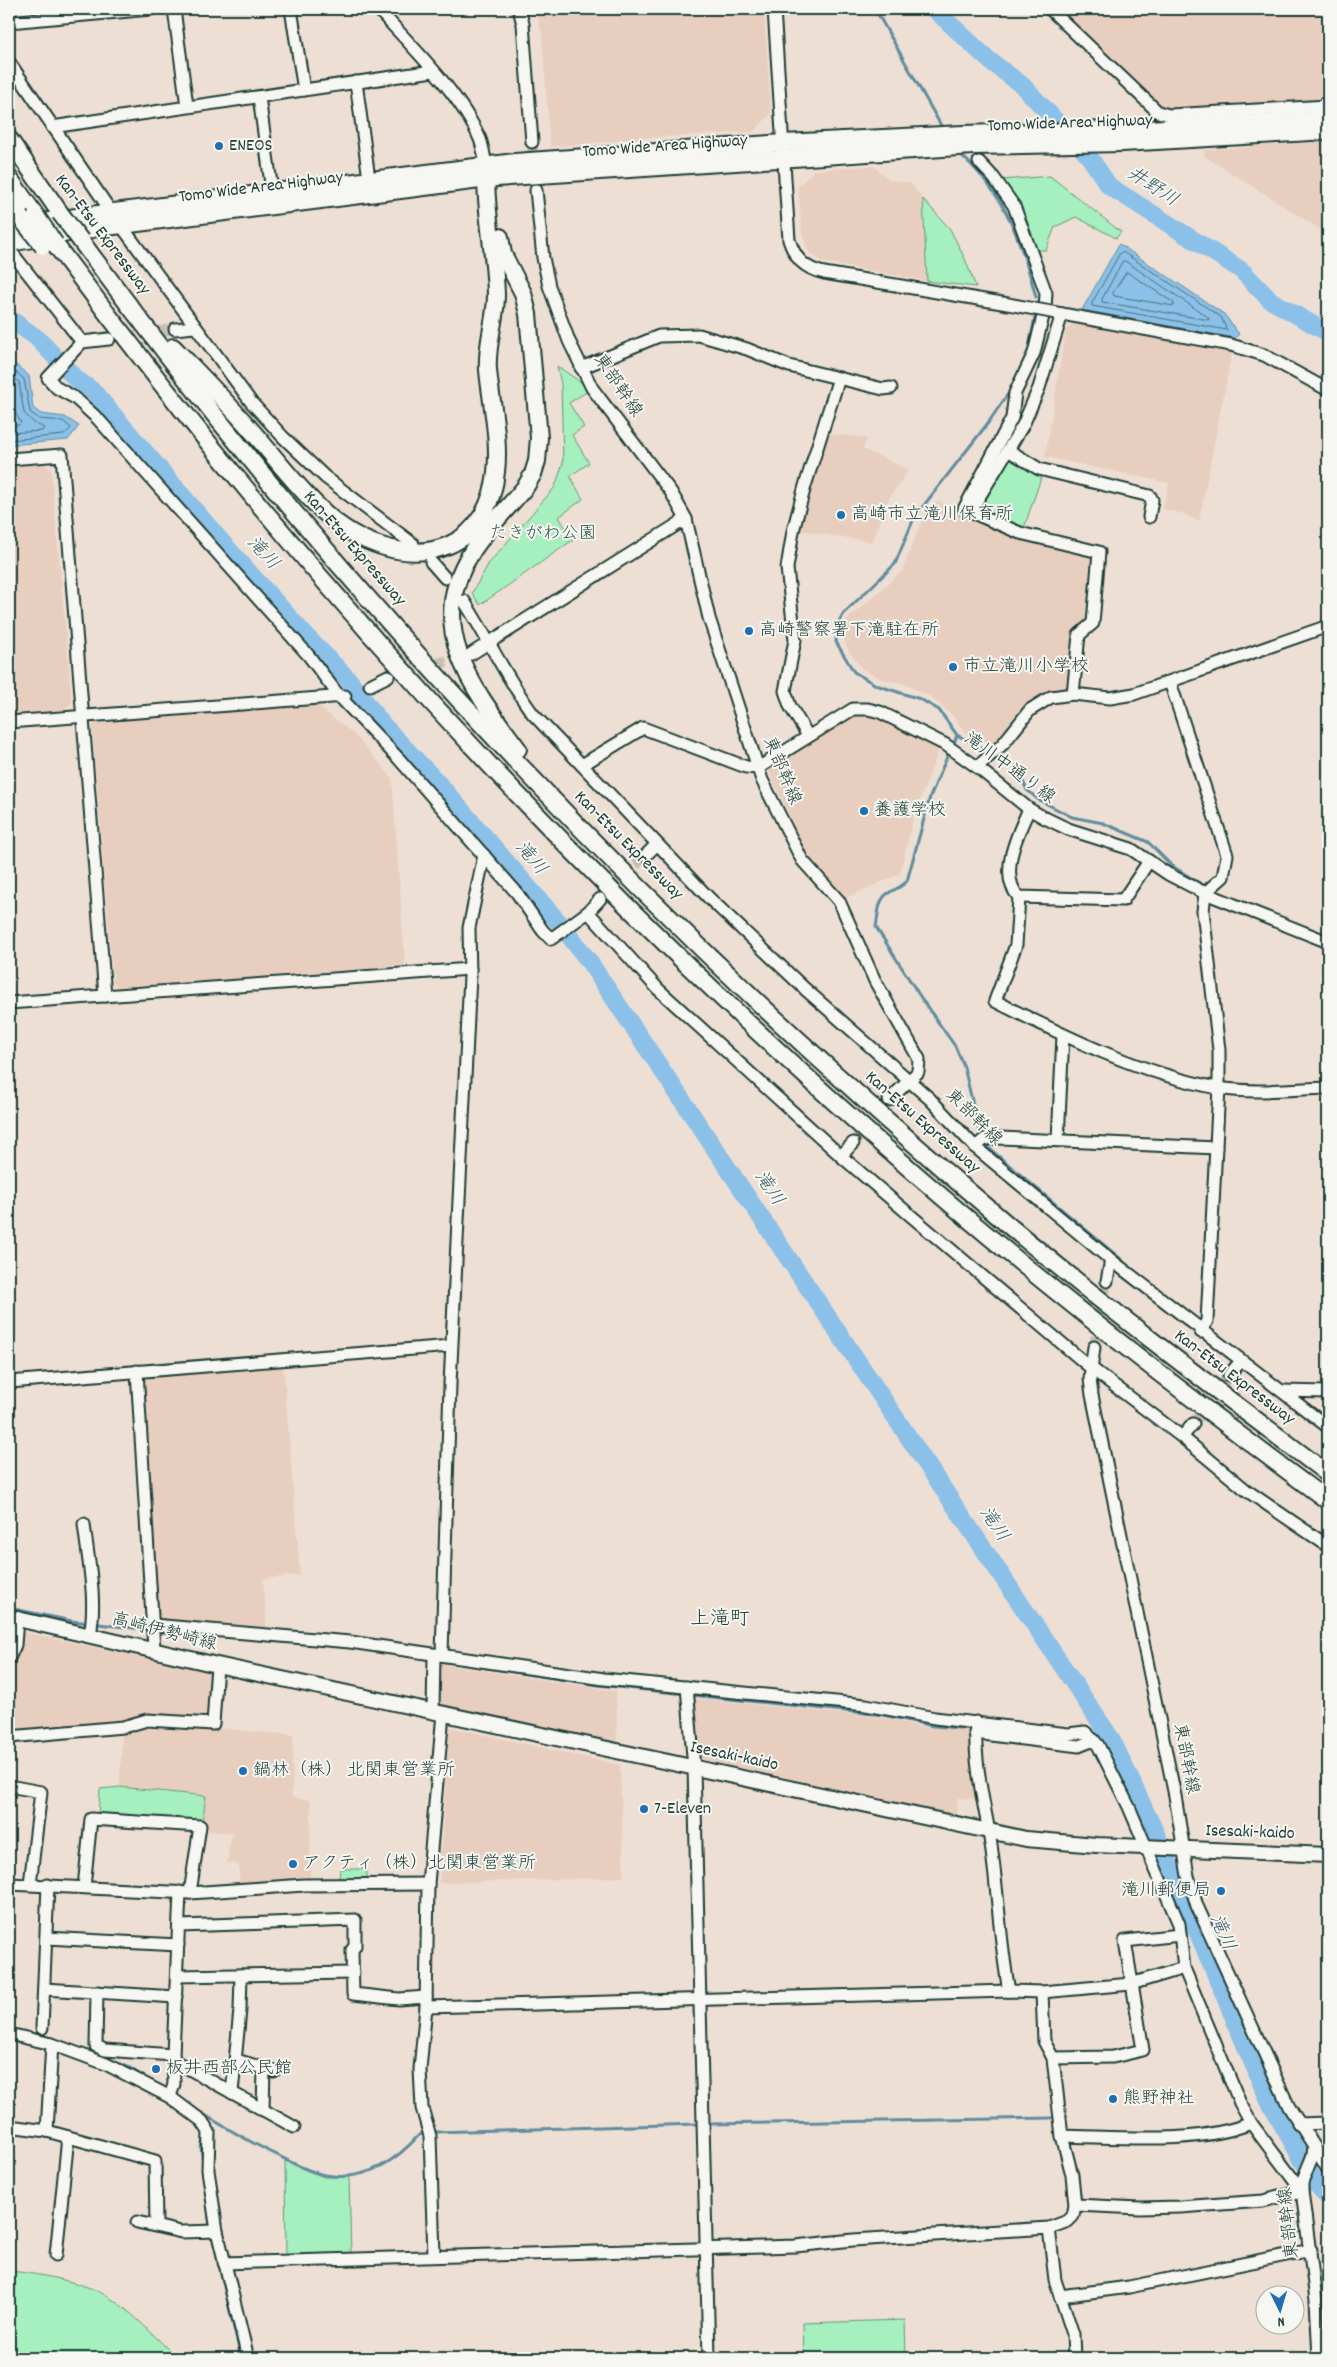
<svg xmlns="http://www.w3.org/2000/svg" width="1337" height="2367" font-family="Dekko,'Klee One',sans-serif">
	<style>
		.built { fill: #e8cebf }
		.green { fill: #a6efbe; stroke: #629679 }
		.water { fill: #8bc0e8; stroke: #608ca0 }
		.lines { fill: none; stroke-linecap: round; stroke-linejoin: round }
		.shore { stroke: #4a717c; stroke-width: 1 }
		.stream { stroke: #608ca0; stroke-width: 3 }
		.river { stroke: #8bc0e8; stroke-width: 18 }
		.minor-tunnel { stroke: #c5bfb4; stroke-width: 11; stroke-dasharray: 11 5.5; stroke-linecap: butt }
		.minor-casing { stroke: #1f3d34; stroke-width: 15 }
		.major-casing { stroke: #1f3d34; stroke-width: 18 }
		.highway-casing { stroke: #1f3d34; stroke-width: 20 }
		.minor { stroke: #f6f6f2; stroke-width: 11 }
		.major { stroke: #f6f6f2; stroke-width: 14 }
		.highway { stroke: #f6f6f2; stroke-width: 16 }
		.minor-bridge-casing { stroke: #1f3d34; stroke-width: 15; stroke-linecap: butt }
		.highway-bridge-casing { stroke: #1f3d34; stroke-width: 20; stroke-linecap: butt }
		.minor-bridge { stroke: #f6f6f2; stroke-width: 11 }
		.highway-bridge { stroke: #f6f6f2; stroke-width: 16 }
		.poi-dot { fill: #1f6fb2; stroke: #f6f6f2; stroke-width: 2 }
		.labels { text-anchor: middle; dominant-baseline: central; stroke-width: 4; stroke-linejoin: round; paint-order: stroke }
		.street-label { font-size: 18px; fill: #1f3d34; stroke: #f6f6f2 }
		.poi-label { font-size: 18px; fill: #1f3d34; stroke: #f6f6f2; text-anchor: start }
		.park-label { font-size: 18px; fill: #335849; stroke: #f6f6f2 }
		.water-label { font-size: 19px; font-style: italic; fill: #3a5e61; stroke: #f6f6f2 }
		.quarter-label { font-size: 20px; fill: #1f3d34; stroke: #f6f6f2 }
	</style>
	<rect width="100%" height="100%" fill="#eedfd4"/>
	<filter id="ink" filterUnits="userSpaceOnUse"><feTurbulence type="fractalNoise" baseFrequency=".02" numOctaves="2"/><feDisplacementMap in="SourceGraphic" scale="10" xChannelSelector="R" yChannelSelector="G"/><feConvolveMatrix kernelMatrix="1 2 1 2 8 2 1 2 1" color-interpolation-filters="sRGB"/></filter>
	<g filter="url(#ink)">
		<!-- built -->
		<g class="built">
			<path d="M 535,9 L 764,9 L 771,114 L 753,132 L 645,138 L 550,147 L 542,34 Z"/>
			<path d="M 1055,9 L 1328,9 L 1328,102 L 1175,111 L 1159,109 Z"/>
			<path d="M 1328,141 L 1328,234 L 1204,156 L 1204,150 Z"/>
			<path d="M 874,166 L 889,180 L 910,183 L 923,199 L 927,281 L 822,262 L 808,251 L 802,233 L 798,187 L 814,170 Z"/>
			<path d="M 1072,324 L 1232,352 L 1199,521 L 1183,514 L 1163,509 L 1169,483 L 1045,457 L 1066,330 Z"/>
			<path d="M 824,433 L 867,438 L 863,449 L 909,470 L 889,498 L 872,542 L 799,530 Z"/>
			<path d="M 44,464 L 51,469 L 72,702 L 64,710 L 9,715 L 9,467 Z"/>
			<path d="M 938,501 L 979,520 L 1094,555 L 1090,616 L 1086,623 L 1075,631 L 1071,689 L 1068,691 L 1047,691 L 1033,700 L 994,744 L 968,735 L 951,714 L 929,696 L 905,684 L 882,679 L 862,669 L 848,650 L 842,634 L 847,620 L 902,571 L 924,515 Z"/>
			<path d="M 316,704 L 356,736 L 392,778 L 405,963 L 404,966 L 118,987 L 113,982 L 92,728 L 96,721 Z"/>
			<path d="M 865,713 L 940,746 L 913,819 L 900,874 L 845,898 L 809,859 L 768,770 L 850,715 Z"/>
			<path d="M 283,1363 L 300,1575 L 263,1579 L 267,1630 L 158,1619 L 138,1375 Z"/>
			<path d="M 22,1632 L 210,1671 L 209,1717 L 204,1720 L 119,1724 L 9,1732 L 9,1667 L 20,1651 Z"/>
			<path d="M 441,1664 L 616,1691 L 617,1742 L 441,1704 Z"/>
			<path d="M 692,1698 L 885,1718 L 921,1727 L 971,1729 L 977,1799 L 957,1798 L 957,1815 L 700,1759 L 696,1753 Z"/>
			<path d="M 159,1723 L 293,1735 L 292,1797 L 311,1801 L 310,1880 L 239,1885 L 239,1864 L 227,1863 L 232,1833 L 202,1830 L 206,1797 L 120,1787 L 122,1731 L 149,1724 Z"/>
			<path d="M 449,1727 L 620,1765 L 624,1877 L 439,1883 Z"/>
		</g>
		<!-- green -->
		<g class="green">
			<path d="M 1050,176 L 1121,232 L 1116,238 L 1076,217 L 1055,227 L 1046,250 L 1032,250 L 1002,180 Z"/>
			<path d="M 923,199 L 950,229 L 965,259 L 976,287 L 927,281 Z"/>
			<path d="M 557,366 L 582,383 L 588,391 L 569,403 L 584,427 L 572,435 L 589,463 L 570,476 L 583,499 L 559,517 L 573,540 L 480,605 L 472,593 L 489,563 L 555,487 L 563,463 L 561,384 Z"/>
			<path d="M 1010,459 L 1034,473 L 1042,475 L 1024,528 L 979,511 L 981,499 L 1005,460 Z"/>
			<path d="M 120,1787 L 206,1796 L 202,1823 L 98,1817 L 100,1789 Z"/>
			<path d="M 340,1869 L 367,1869 L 367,1880 L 339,1880 Z"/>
			<path d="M 285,2161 L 324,2177 L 349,2177 L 351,2254 L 286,2257 Z"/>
			<path d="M 9,2271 C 34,2273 84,2282 105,2295 C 129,2308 157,2339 177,2358 L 9,2358 Z"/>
			<path d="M 905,2320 L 906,2358 L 804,2358 L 803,2323 Z"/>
		</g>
		<!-- water -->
		<g class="water">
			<path d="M 1119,244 L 1224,314 L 1239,334 L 1235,338 L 1082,310 Z"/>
			<path d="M 9,359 L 29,376 L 33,408 L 41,414 L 65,417 L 79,426 L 68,440 L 9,445 Z"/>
		</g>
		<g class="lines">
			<!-- shore -->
			<g class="shore">
				<path d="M 1123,252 L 1221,317 L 1227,330 L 1092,306 L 1092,303 L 1120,253 Z"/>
				<path d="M 1125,261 L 1208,317 L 1209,320 L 1102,302 L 1102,299 L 1122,262 Z"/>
				<path d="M 1127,272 L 1174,303 L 1174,306 L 1114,296 L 1113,293 Z"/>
				<path d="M 9,366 L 24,379 L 30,412 L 39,419 L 63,421 L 71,428 L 64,435 L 9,440"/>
				<path d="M 9,374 L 19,382 L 24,413 L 34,423 L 44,428 L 42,431 L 9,433"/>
				<path d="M 9,383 L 12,386 L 15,412 L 21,423 L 19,425 L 9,426"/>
			</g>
			<!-- stream -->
			<g class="stream">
				<path d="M 875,9 L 943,129"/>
				<path d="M 959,153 C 1006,195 1020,237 1036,297"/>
				<path d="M 1027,357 L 1035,317"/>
				<path d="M 953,746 L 957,735"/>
				<path d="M 949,752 L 930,797 L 907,881 C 901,888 894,889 887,894 C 878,900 878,917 876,927 L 923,1001 L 955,1046 L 964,1067 L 981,1138"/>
				<path d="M 989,752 L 957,735 L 939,710 L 920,699 L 876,685 L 854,672 L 836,642 L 837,625 L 844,613 L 895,564 L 914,518 L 988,423 L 1012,388"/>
				<path d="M 994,755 L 1016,767 L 1027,790 L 1039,800 L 1072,817 L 1103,823 L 1148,842 L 1172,866 L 1206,887"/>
				<path d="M 984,1144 L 1123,1261"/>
				<path d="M 9,1608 L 72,1621 L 151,1630"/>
				<path d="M 409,1656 L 598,1685 L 685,1694"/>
				<path d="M 691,1695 L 883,1715 L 933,1726 L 972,1729"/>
				<path d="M 1071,1738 L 1084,1741"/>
				<path d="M 1102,1745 L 1116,1749"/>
				<path d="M 108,2059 L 130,2068 L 147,2079"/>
				<path d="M 195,2109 C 221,2125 247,2141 275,2154 C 291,2162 308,2172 325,2175 C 363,2182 395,2162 419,2135 L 424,2133"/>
				<path d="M 708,2124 L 1053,2118"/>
				<path d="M 435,2132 L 698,2124"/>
				<path d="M 203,2163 L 201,2148 L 204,2134"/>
				<path d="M 208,2209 L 210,2228"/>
				<path d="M 212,2235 L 241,2358"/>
			</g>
			<!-- river -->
			<g class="river">
				<path d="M 934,9 L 990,61 L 1022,85 L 1088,155 L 1109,186 L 1241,270 L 1270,300 L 1328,333"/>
				<path d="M 9,318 L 37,338 L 75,378 L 93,391 L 221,541 L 306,636 L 349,680 L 382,724 L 437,782 L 561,925 L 588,960 L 1112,1740 L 1157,1836 L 1269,2101 L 1316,2184 L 1328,2197"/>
			</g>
			<!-- minor-tunnel -->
			<g class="minor-tunnel">
				<path d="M 532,142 L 536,190"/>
				<path d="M 109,339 L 175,329"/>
				<path d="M 388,676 L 467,656"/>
				<path d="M 600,899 L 646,855"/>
				<path d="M 853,1143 L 889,1100"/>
				<path d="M 1094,1347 L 1107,1281"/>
				<path d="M 1193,1424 L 1229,1375"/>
			</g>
			<!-- minor casing -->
			<g class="minor-casing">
				<g id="minor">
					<path d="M 174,9 L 187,106"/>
					<path d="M 291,9 L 304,90"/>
					<path d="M 378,9 C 411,46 460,93 480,139 C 483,147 484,156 486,165"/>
					<path d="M 519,9 L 523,24 L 532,142"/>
					<path d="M 774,9 L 789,240 C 796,260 804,268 824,273 L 1008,304"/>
					<path d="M 1050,9 L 1158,112 L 1169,115 L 1328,106"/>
					<path d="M 9,22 L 151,9"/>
					<path d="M 9,62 L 112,213 L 251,402 L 283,437 L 325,477 L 413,544"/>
					<path d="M 356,82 L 369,179"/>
					<path d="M 259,97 L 272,191"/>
					<path d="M 52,127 L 433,71"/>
					<path d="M 979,162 L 994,178 L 1014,206 L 1046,293 L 1045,308 L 1034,353 L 1015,393 L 1012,418 L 964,509 L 1020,533 L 1099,552 L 1093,623 L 1079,635 L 1073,694"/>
					<path d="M 536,190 L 543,258 L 549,286 L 569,341 L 592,388 L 671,492 L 686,519 L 709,618 L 762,780 L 802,860 L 839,901 L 875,981 L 919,1059 L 918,1072 L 889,1100"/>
					<path d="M 9,249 L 82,342"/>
					<path d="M 1051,312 L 1231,345 L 1264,355 L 1328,390"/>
					<path d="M 175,329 L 194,327"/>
					<path d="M 109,339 L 82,342 L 48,378 L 57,388 L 75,398 L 98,419 L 309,656 L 339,696 L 399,759 L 517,893 L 543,931 L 551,939 L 588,912 L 600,899"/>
					<path d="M 581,368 L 659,336 L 699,335 L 747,349 L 789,366 L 883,389 L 891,388"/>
					<path d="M 1008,450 L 1039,469 L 1150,496 L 1152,500 L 1149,517"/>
					<path d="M 9,459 L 62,455 L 105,996"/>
					<path d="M 970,512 L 1023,425 L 1039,388 L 1062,314"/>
					<path d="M 431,562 L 445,578"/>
					<path d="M 464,601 C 488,638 506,678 533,714 L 709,898 L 805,989 L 930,1099 L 975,1147 L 1111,1260 L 1328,1427"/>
					<path d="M 471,654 L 686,519"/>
					<path d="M 1170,682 L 1227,855 L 1223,877 L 1205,893 L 1203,911 L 1219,1050 L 1219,1088 L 1207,1321 L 1201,1332"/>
					<path d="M 370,685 L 388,676"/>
					<path d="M 9,722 L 345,696"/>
					<path d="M 808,736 L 790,706 L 785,691 L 795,640 L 787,568 L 793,531 L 805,486 L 839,378"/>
					<path d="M 582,765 L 643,728 L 746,767 L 758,768 L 853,709 L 868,709 L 880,712 L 946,745 L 977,767 L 1029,809 L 1043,817 L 1068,829 L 1131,849 L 1168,874 L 1205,893 L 1328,942"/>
					<path d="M 977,767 L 1003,744 L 1030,710 L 1051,697 L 1073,694 L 1110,698 L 1134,694 L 1328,626"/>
					<path d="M 1029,809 C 1019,831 997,875 1019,897 L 1123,900 L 1149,861"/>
					<path d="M 646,855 L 656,845"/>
					<path d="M 1019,897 L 1016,945 L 995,1001 C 1064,1036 1141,1074 1218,1088 C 1254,1094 1292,1089 1328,1088"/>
					<path d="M 588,912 L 658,989 L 841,1156 L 910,1215 L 1091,1368 L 1182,1437 L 1246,1490 L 1328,1546"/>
					<path d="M 9,1003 L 470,969"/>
					<path d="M 1058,1140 L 1063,1035"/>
					<path d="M 975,1147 L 985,1139 L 1001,1138 L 1216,1148"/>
					<path d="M 841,1156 L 853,1143"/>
					<path d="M 1107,1281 L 1111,1260"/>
					<path d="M 1094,1347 L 1090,1379 L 1092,1395 L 1175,1796 L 1188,1876 L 1197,1906 L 1289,2107 L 1314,2146 L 1313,2155 L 1302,2182 L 1302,2191 L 1316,2300 L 1319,2358"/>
					<path d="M 137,1371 L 154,1649"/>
					<path d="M 1229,1375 L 1241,1361"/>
					<path d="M 9,1382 L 451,1346"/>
					<path d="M 1282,1391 L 1328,1392"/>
					<path d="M 1182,1437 L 1193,1424"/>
					<path d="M 84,1524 C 88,1560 97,1598 90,1635"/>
					<path d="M 153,1625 L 350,1642 L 604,1679 L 866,1705 L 935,1718 L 1068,1734 L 1085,1732 L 1098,1745 L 1129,1807 L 1179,1924 L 1184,1968 L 1240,2103 L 1251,2123 L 1302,2191 L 1263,2201 L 1180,2207 L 1140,2208 L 1075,2205"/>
					<path d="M 442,1655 L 450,1384 L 470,976 L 469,928 L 484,855"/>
					<path d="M 9,1658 L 15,1645 L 17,1619"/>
					<path d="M 687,1687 L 694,1768 L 709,2358"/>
					<path d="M 433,1711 L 434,1656"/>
					<path d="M 976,1722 C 974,1759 982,1795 989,1832 C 998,1885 999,1938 1009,1991"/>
					<path d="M 975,1733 L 1079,1746 L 1094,1740"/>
					<path d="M 9,1737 L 123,1727 L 147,1720 L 213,1724 L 217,1665"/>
					<path d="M 9,1786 L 41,1792 L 30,1884"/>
					<path d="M 9,1884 L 190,1893 L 304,1885 L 428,1884"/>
					<path d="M 84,1887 L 91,1819 L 200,1826 L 190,1893"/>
					<path d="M 179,1926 L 355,1920 L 355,1946 L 352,1950 L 353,1994 L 399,1999 L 426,1997"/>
					<path d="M 46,1938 L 178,1945"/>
					<path d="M 177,1976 L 353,1973"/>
					<path d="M 44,1989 L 176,1997"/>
					<path d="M 97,1992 L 96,2046 L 105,2050 L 173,2055"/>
					<path d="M 426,2007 L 1009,1991 L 1042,1992 L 1131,1984 L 1184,1968"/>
					<path d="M 42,2028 L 48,1885"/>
					<path d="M 9,2034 L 52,2044 L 106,2064 L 170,2097 L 202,2121 L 209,2132 L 208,2170 L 217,2231 L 248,2358"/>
					<path d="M 52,2044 L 47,2131 L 155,2161 L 156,2226"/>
					<path d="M 1053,2058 L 1113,2057 L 1143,2050 L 1125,1941 L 1180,1935"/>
					<path d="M 173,2060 L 294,2127"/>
					<path d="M 236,2060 L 274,2071"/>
					<path d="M 232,2093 L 240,2010 L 241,1975"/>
					<path d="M 170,2097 L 174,2084 L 173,2055 L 180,1892"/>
					<path d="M 263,2110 L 264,2068"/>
					<path d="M 1298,2124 L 1328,2123"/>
					<path d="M 9,2126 L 47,2131"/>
					<path d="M 1062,2136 C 1121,2137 1197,2145 1251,2123"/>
					<path d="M 1314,2146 L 1328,2170"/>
					<path d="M 137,2222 L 181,2232 L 217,2231"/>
					<path d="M 1049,2228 L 1055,2280 L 1073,2334 L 1074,2358"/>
					<path d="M 56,2255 L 68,2137"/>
					<path d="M 434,2255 L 430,2136 L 422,2108 L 420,2069 L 426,2007 L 428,1884 L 443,1713"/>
					<path d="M 224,2263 L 795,2246 L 853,2240 L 1049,2228 L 1068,2221 L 1073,2216 L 1075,2205 L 1072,2175 L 1062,2136 L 1053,2058 L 1044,2041 L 1042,1992"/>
					<path d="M 1060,2296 L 1129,2287 L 1311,2250"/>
				</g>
			</g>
			<!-- major casing -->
			<g class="major-casing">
				<path id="major" d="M 9,1617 L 217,1665 L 1026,1839 L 1096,1845 L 1328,1855"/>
			</g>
			<!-- highway casing -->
			<g class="highway-casing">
				<g id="highway">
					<path d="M 9,139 L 60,213"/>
					<path d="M 9,178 L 36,216"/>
					<path d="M 9,203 L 20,217"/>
					<path d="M 9,227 L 90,215 L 515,162 L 783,143 L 963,134 L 1146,129 L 1328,119"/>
					<path d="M 500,237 L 503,254 L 523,293 L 528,314 L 539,438 L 537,461 L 533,474 L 526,486 C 509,507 488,527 473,550 C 423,626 472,688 518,749"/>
					<path d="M 81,241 C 348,604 663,934 1007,1224 C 1111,1311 1220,1393 1328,1474"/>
					<path d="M 9,243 L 98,228 L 496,178 L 973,146 L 1122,143 L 1328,131"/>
					<path d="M 55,244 C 304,582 594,894 911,1170 C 1045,1287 1185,1395 1328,1501"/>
					<path d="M 173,347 C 199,374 226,401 251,430 C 274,456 298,489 324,512 C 356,542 407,563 449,545 C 479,532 493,502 496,472 C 500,438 491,403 488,370 C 486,344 496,320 496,295 C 495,253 485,211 486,170"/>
				</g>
			</g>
			<!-- minor -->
			<use href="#minor" class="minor"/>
			<!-- major -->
			<use href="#major" class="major"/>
			<!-- highway -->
			<use href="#highway" class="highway"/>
			<!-- minor-bridge casing -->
			<g class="minor-bridge-casing">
				<path id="minor-bridge" d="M 1008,304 L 1051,312"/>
			</g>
			<!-- highway-bridge casing -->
			<g class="highway-bridge-casing">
				<g id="highway-bridge">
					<path d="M 60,213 L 81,241"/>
					<path d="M 36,216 L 55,244"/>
					<path d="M 20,217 L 43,246"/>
				</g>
			</g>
			<!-- minor-bridge -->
			<use href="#minor-bridge" class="minor-bridge"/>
			<!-- highway-bridge -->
			<use href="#highway-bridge" class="highway-bridge"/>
		</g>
	</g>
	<!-- markers -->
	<g class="poi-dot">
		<circle cx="219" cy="146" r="5"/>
		<circle cx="841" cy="515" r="5"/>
		<circle cx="749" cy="631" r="5"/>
		<circle cx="953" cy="667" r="5"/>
		<circle cx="864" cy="811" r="5"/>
		<circle cx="243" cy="1771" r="5"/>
		<circle cx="644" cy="1809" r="5"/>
		<circle cx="293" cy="1864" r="5"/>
		<circle cx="1221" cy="1891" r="5"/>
		<circle cx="156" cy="2069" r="5"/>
		<circle cx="1113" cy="2099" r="5"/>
	</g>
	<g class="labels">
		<!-- street labels -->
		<g class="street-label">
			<text transform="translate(1070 124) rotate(-2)">Tomo Wide Area Highway</text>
			<text transform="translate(665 147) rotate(-4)">Tomo Wide Area Highway</text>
			<text transform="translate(261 188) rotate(-7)">Tomo Wide Area Highway</text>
			<text transform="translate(102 235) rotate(53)">Kan-Etsu Expressway</text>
			<text transform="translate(617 386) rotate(56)">東部幹線</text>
			<text transform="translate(354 549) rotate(49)">Kan-Etsu Expressway</text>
			<text transform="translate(1009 769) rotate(36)">滝川中通り線</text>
			<text transform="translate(781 771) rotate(67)">東部幹線</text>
			<text transform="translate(628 846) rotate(45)">Kan-Etsu Expressway</text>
			<text transform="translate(973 1118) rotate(45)">東部幹線</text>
			<text transform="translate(922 1123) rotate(41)">Kan-Etsu Expressway</text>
			<text transform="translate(1234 1378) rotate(37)">Kan-Etsu Expressway</text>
			<text transform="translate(164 1633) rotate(14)">高崎伊勢崎線</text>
			<text transform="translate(734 1757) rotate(12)">Isesaki-kaido</text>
			<text transform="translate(1185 1759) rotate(79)">東部幹線</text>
			<text transform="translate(1250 1833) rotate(2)">Isesaki-kaido</text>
			<text transform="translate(1290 2223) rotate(-96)">東部幹線</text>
		</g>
		<!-- poi labels -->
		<g class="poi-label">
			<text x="229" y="146">ENEOS</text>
			<text x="851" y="515">高崎市立滝川保育所</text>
			<text x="759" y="631">高崎警察署下滝駐在所</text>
			<text x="963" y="667">市立滝川小学校</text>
			<text x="874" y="811">養護学校</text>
			<text x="253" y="1771">鍋林（株） 北関東営業所</text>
			<text x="654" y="1809">7-Eleven</text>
			<text x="303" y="1864">アクティ（株）北関東営業所</text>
			<text x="1211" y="1891" text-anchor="end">滝川郵便局</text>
			<text x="166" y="2069">板井西部公民館</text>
			<text x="1123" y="2099">熊野神社</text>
		</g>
		<!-- park labels -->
		<g class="park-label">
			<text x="543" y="534">たきがわ公園</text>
		</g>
		<!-- water labels -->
		<g class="water-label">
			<text transform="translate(1152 188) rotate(33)">井野川</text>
			<text transform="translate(262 554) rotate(47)">滝川</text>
			<text transform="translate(530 859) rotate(50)">滝川</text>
			<text transform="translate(768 1189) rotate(56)">滝川</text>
			<text transform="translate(993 1525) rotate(56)">滝川</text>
			<text transform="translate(1221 1933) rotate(67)">滝川</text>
		</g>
		<!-- quarter labels -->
		<g class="quarter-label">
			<text x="720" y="1620">上滝町</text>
		</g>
	</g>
	<!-- margin -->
	<rect width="1337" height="2367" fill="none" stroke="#f6f6f2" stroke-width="30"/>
	<rect x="15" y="15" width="1307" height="2337" fill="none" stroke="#1f3d34" stroke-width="2" filter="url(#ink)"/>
	<!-- north arrow -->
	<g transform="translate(1280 2310) rotate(175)"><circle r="24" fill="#f6f6f2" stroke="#a0aca6"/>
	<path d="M0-4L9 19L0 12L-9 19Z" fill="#1f6fb2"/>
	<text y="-8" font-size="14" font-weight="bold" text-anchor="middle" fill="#1f3d34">N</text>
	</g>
</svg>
